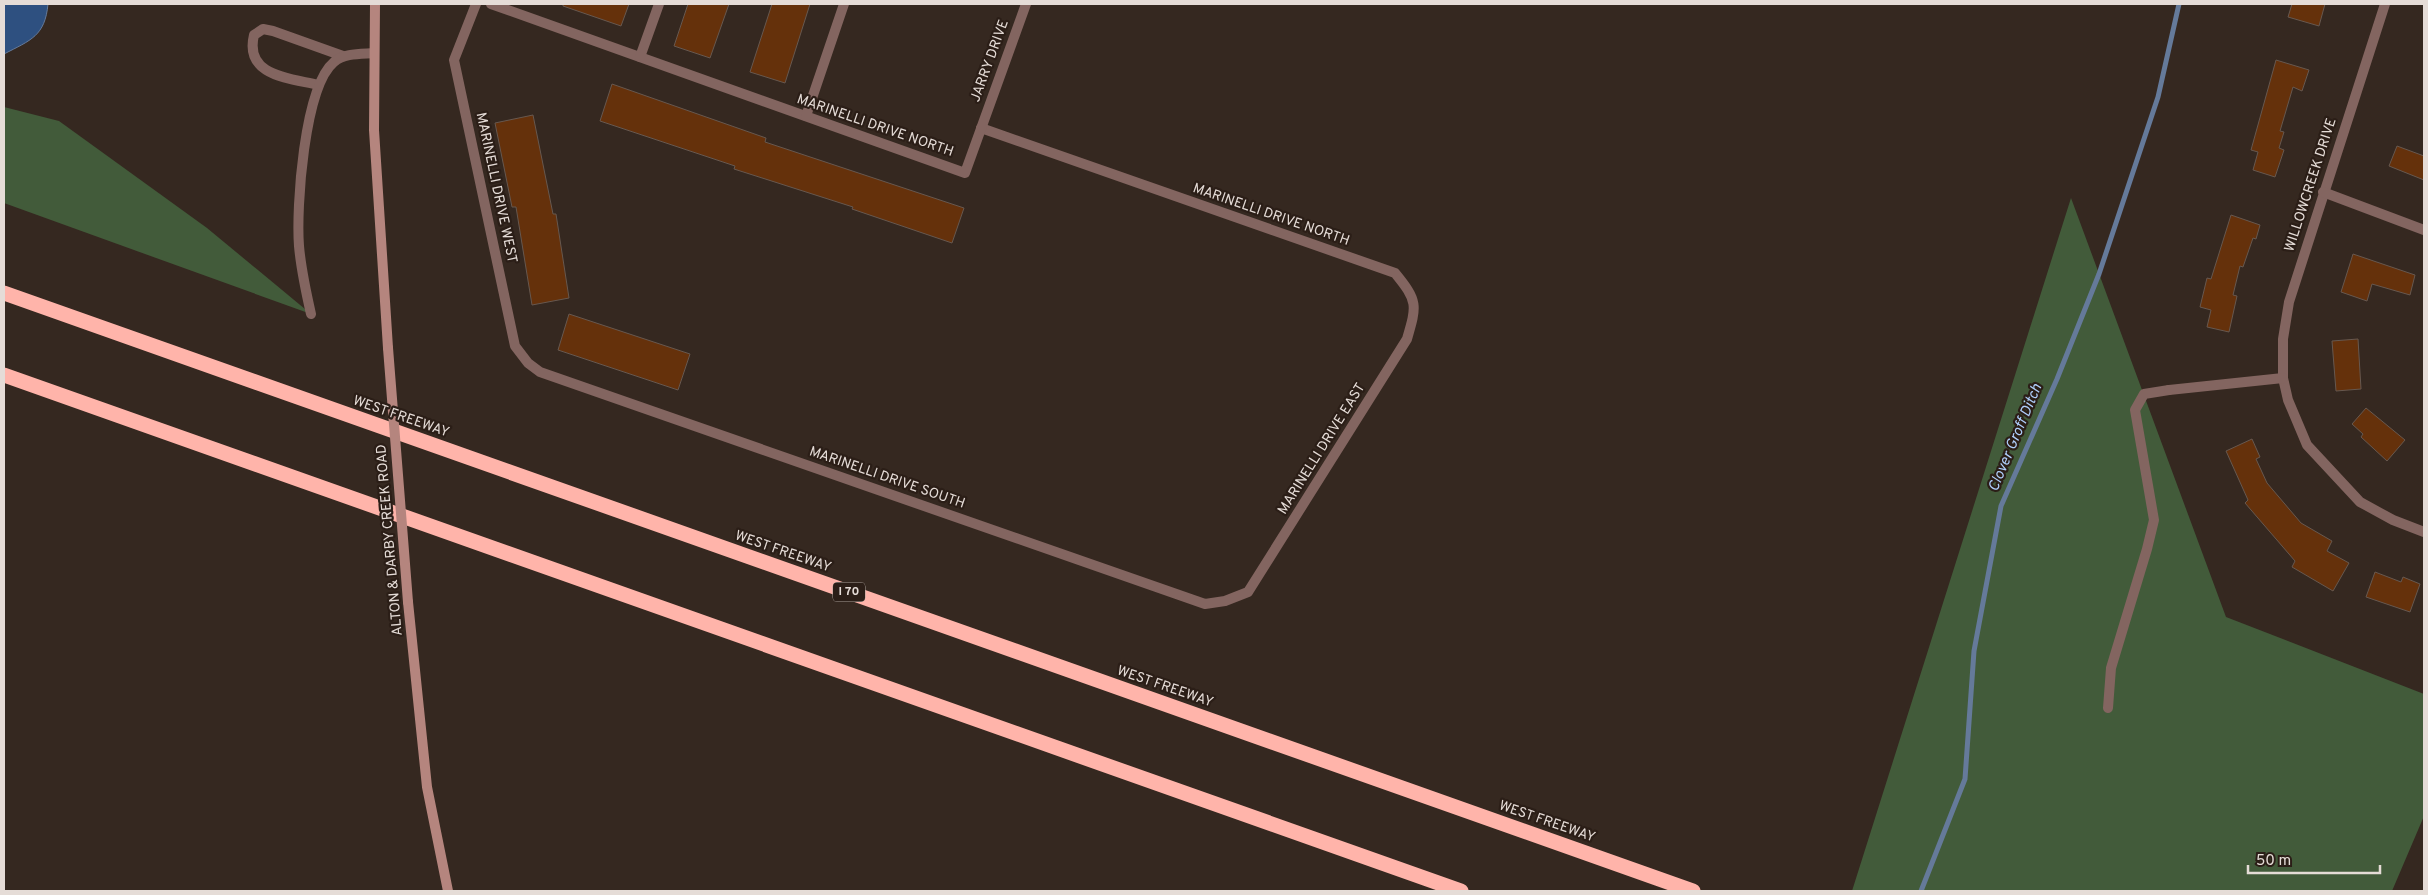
<svg xmlns="http://www.w3.org/2000/svg" width="2428" height="895" font-family="Overpass,sans-serif">
	<style>
		.green { fill: #425b3a }
		.water { fill: #2e5080; stroke: #657a9a }
		.lines { fill: none; stroke-linecap: round; stroke-linejoin: round }
		.stream { stroke: #657a9a; stroke-width: 5 }
		.building { fill: #65310b; stroke: #67584f }
		.service { stroke: #836560; stroke-width: 10 }
		.minor { stroke: #836560; stroke-width: 10 }
		.secondary { stroke: #b5857e; stroke-width: 10 }
		.motorway { stroke: #ffb4aa; stroke-width: 15 }
		.secondary-bridge { stroke: #b5857e; stroke-width: 10 }
		.labels { text-anchor: middle; dominant-baseline: central; stroke-width: 4.5; stroke-linejoin: round; paint-order: stroke }
		.shield { fill: #2b1e17; stroke: #ada39d; stroke-width: 1 }
		.shield-label { font-size: 12px; font-weight: bold; fill: #e5dcd7 }
		.street-label { font-size: 14px; fill: #e5dcd7; stroke: #2b1e17 }
		.water-label { font-size: 15px; font-style: italic; fill: #afcefb; stroke: #2b1e17 }
	</style>
	<rect width="100%" height="100%" fill="#352820"/>
	<!-- green -->
	<g class="green">
		<path d="M 4,107 L 59,121 L 207,228 L 311,314 L 4,203 Z"/>
		<path d="M 2071,198 L 2226,617 L 2424,694 L 2424,816 L 2392,891 L 1852,891 Z"/>
	</g>
	<!-- water -->
	<path class="water" d="M 4,4 L 48,4 C 45,36 31,40 4,54 Z"/>
	<g class="lines">
		<!-- stream -->
		<path class="stream" d="M 1921,891 L 1965,779 L 1974,651 L 2001,506 L 2057,379 L 2099,274 L 2158,97 L 2179,4"/>
	</g>
	<!-- building -->
	<g class="building">
		<path d="M 563,4 L 629,4 L 621,26 L 563,6 Z"/>
		<path d="M 688,4 L 729,4 L 710,58 L 674,46 Z"/>
		<path d="M 772,4 L 810,4 L 785,83 L 750,72 Z"/>
		<path d="M 2292,4 L 2325,4 L 2319,26 L 2288,17 Z"/>
		<path d="M 2276,60 L 2309,70 L 2302,91 L 2293,87 L 2280,131 L 2284,132 L 2279,148 L 2284,150 L 2275,177 L 2253,170 L 2258,152 L 2251,150 Z"/>
		<path d="M 612,84 L 766,138 L 765,142 L 964,208 L 952,243 L 852,209 L 853,207 L 734,169 L 735,166 L 600,121 Z"/>
		<path d="M 533,115 L 553,214 L 556,214 L 569,298 L 532,305 L 516,207 L 512,207 L 495,123 Z"/>
		<path d="M 2397,146 L 2424,156 L 2424,180 L 2389,166 Z"/>
		<path d="M 2231,215 L 2260,225 L 2256,239 L 2253,238 L 2243,267 L 2240,266 L 2233,295 L 2237,296 L 2229,332 L 2207,327 L 2211,310 L 2200,307 L 2207,278 L 2211,279 Z"/>
		<path d="M 2353,254 L 2415,275 L 2410,295 L 2372,284 L 2367,301 L 2341,292 Z"/>
		<path d="M 569,314 L 690,354 L 678,390 L 558,350 Z"/>
		<path d="M 2358,339 L 2361,389 L 2336,391 L 2332,341 Z"/>
		<path d="M 2366,408 L 2405,440 L 2387,461 L 2361,437 L 2363,434 L 2352,424 Z"/>
		<path d="M 2252,439 L 2260,457 L 2256,459 L 2267,483 L 2301,523 L 2332,541 L 2327,551 L 2349,563 L 2333,591 L 2292,567 L 2295,561 L 2245,503 L 2248,500 L 2226,451 Z"/>
		<path d="M 2375,572 L 2401,582 L 2403,577 L 2420,584 L 2410,612 L 2366,597 Z"/>
	</g>
	<g class="lines">
		<!-- service -->
		<g class="service">
			<path d="M 318,85 C 289,78 244,76 254,35 L 263,29 L 273,31 L 343,56"/>
			<path d="M 2108,708 L 2111,668 L 2147,549 L 2154,520 L 2135,410 L 2144,394 L 2169,390"/>
		</g>
		<!-- minor -->
		<g class="minor">
			<path d="M 476,4 L 454,60 L 515,346 L 528,363 L 540,372 L 1205,604 L 1225,601 L 1248,592 L 1407,339 C 1417,305 1418,301 1395,273 L 981,128"/>
			<path d="M 491,4 L 965,173 L 1026,4"/>
			<path d="M 2385,4 L 2289,302 L 2283,339 L 2283,378 L 2288,400 L 2307,445 L 2360,502 L 2393,520 L 2424,532"/>
			<path d="M 640,57 L 659,4"/>
			<path d="M 806,116 L 844,4"/>
			<path d="M 2323,192 L 2424,230"/>
			<path d="M 311,314 C 306,292 301,269 299,246 C 296,208 304,87 334,62 C 344,53 361,54 374,53"/>
			<path d="M 2169,390 L 2283,378"/>
		</g>
		<!-- secondary -->
		<g class="secondary">
			<path d="M 375,4 L 374,130 L 388,348"/>
			<path d="M 408,602 L 427,787 L 448,891"/>
		</g>
		<!-- motorway -->
		<g class="motorway">
			<path d="M 4,293 L 1693,891"/>
			<path d="M 4,375 L 1461,891"/>
		</g>
		<!-- secondary-bridge -->
		<path class="secondary-bridge" d="M 388,348 L 408,602"/>
	</g>
	<g class="labels">
		<!-- shield labels -->
		<rect class="shield" x="833" y="582.5" width="32" height="19" rx="4"/>
		<g class="shield-label">
			<text x="849" y="592">I 70</text>
		</g>
		<!-- street labels -->
		<g class="street-label">
			<text transform="translate(990 61) rotate(-70)">JARRY DRIVE</text>
			<text transform="translate(875 126) rotate(19)">MARINELLI DRIVE NORTH</text>
			<text transform="translate(2311 185) rotate(-72)">WILLOWCREEK DRIVE</text>
			<text transform="translate(496 188) rotate(78)">MARINELLI DRIVE WEST</text>
			<text transform="translate(1271 215) rotate(19)">MARINELLI DRIVE NORTH</text>
			<text transform="translate(401 417) rotate(19)">WEST FREEWAY</text>
			<text transform="translate(1322 449) rotate(-58)">MARINELLI DRIVE EAST</text>
			<text transform="translate(887 478) rotate(19)">MARINELLI DRIVE SOUTH</text>
			<text transform="translate(390 540) rotate(-95)">ALTON &amp; DARBY CREEK ROAD</text>
			<text transform="translate(783 552) rotate(19)">WEST FREEWAY</text>
			<text transform="translate(1165 687) rotate(19)">WEST FREEWAY</text>
			<text transform="translate(1547 822) rotate(19)">WEST FREEWAY</text>
		</g>
		<!-- water labels -->
		<g class="water-label">
			<text transform="translate(2016 438) rotate(-67)">Clover Groff Ditch</text>
		</g>
	</g>
	<!-- border -->
	<rect width="2428" height="895" fill="none" stroke="#e5dcd7" stroke-width="10"/>
	<!-- scale -->
	<path d="M2248 865v8h132v-8" fill="none" stroke="#e5dcd7" stroke-width="2.5"/>
	<text x="2256" y="865" font-size="15" fill="#e5dcd7" stroke="#2b1e17" stroke-width="4" paint-order="stroke">50 m</text>
</svg>
